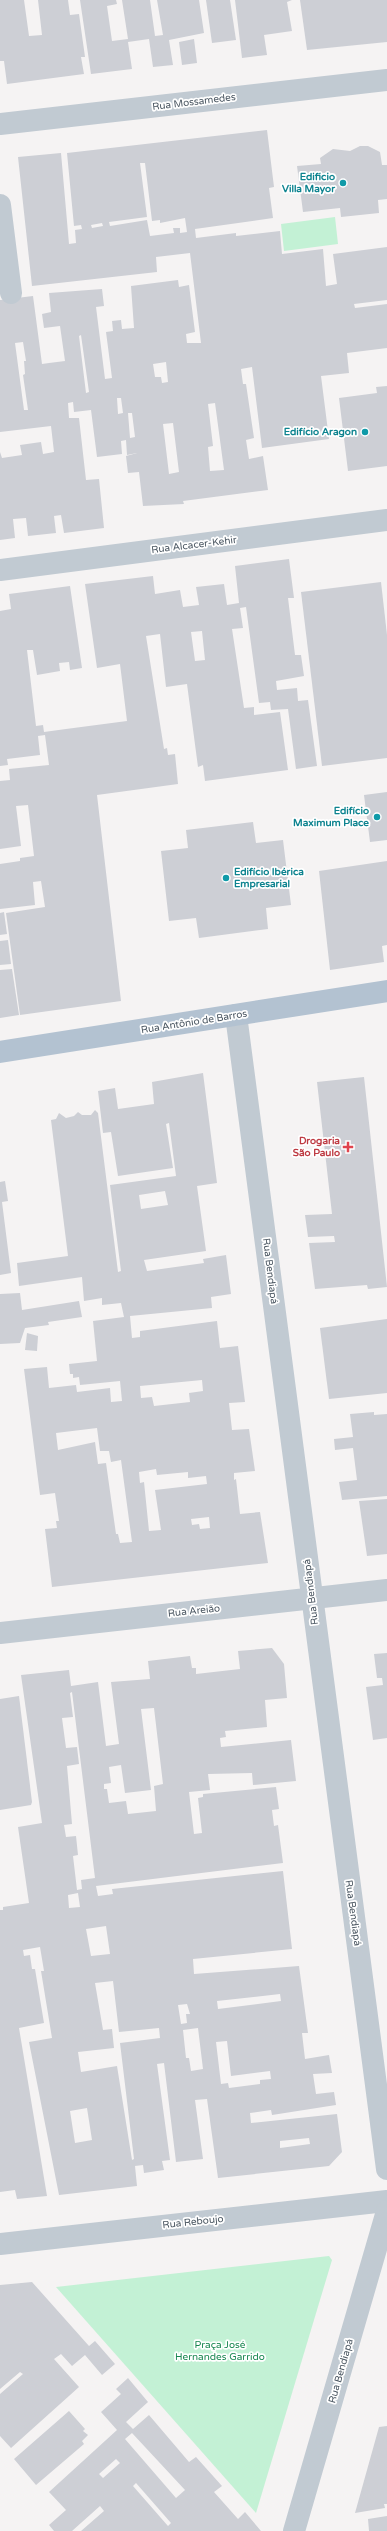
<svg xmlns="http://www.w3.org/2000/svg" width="387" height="2531" font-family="'Varela Round',sans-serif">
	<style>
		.green { fill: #c3f1d5 }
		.building { fill: #cdcfd5; fill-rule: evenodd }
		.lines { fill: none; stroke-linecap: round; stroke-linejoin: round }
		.minor { stroke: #c1cad2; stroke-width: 22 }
		.major { stroke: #b3c2d1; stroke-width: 22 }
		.culture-dot { fill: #0f9aa8; stroke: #fff; stroke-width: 1.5 }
		.health-dot { fill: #e0444e; stroke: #fff; stroke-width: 1.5 }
		.labels { text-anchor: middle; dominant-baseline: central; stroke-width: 3.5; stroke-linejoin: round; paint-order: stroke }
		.street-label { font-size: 10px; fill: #4a5661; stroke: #fff }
		.culture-label { font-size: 10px; font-weight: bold; fill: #0d838f; stroke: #fff; text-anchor: end }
		.health-label { font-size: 10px; font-weight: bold; fill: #be3a42; stroke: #fff; text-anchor: end }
		.park-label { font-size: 10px; fill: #17864f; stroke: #fff }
	</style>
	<rect width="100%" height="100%" fill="#f5f3f3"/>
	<!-- green -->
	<g class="green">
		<path d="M 335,217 L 338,244 L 284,251 L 281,224 Z"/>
		<path d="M 329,2256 L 332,2260 L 256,2513 L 56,2287 Z"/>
	</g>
	<!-- building -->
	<g class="building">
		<path d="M 0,0 L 24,0 L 29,36 L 42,35 L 38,0 L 68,0 L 70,15 L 79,14 L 85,57 L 81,57 L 84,74 L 7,84 L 4,61 L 0,61 Z"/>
		<path d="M 80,0 L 116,0 L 117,4 L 107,6 L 112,41 L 128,39 L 122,0 L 150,0 L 155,36 L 163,35 L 157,0 L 199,0 L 204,33 L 169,40 L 173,65 L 153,67 L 149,39 L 128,42 L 132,69 L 91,74 Z"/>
		<path d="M 206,0 L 230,0 L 236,40 L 212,43 Z"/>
		<path d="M 235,0 L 292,0 L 287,2 L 292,31 L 264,35 L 267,55 L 242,58 Z"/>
		<path d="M 300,0 L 387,0 L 387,42 L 307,50 Z"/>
		<path d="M 194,39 L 197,63 L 182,65 L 179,42 Z"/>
		<path d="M 267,130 L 274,187 L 269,188 L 273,218 L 195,229 L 196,238 L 236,233 L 236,236 L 280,231 L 282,254 L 323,249 L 326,286 L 337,284 L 333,254 L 387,247 L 387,300 L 354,304 L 355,308 L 387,304 L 387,348 L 347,353 L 349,373 L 321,376 L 329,439 L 262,448 L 252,367 L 241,369 L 243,384 L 246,384 L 254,438 L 246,440 L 249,459 L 263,456 L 268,490 L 183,501 L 184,504 L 143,506 L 139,472 L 128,473 L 126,456 L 137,453 L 127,455 L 126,440 L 121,441 L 122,454 L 97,457 L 91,410 L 74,412 L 73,402 L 68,403 L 69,418 L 79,418 L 86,480 L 99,479 L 104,528 L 64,533 L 61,515 L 54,516 L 56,533 L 28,536 L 26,518 L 13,519 L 15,538 L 0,540 L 0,452 L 2,458 L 22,455 L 20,445 L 41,442 L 43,454 L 54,452 L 51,426 L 0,432 L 0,300 L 33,296 L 42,364 L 49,363 L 65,361 L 60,326 L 44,328 L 42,314 L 51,312 L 49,293 L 102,289 L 104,306 L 96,307 L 105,379 L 112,378 L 106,332 L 113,331 L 112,321 L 121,320 L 122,329 L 134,328 L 131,286 L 178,280 L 179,287 L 189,285 L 195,332 L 186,334 L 187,343 L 201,343 L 190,253 L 156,257 L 157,272 L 32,286 L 18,157 L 61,153 L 69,244 L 76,243 L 75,230 L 82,229 L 81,225 L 74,226 L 67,153 ZM 140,163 L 145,163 L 152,221 L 160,220 L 160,223 L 185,218 L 187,232 L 180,233 L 180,228 L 173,228 L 174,233 L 150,236 L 147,220 L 110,226 L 109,222 L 147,217 ZM 102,223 L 103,226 L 92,228 L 91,225 ZM 81,335 L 89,392 L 86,393 L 79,336 ZM 23,342 L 26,361 L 24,361 L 25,374 L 23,375 L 28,410 L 24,410 L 15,343 ZM 166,362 L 168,382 L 162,383 L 161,377 L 155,377 L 153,364 ZM 117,398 L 121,398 L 123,413 L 118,414 ZM 215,403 L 224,470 L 210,471 L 208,447 L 213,446 L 208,404 ZM 128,413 L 132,413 L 135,437 L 130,438 ZM 173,423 L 179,472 L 169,474 L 163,424 Z"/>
		<path d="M 360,146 L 368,146 L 380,152 L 382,165 L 387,165 L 387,199 L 378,200 L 379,213 L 341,217 L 340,208 L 303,212 L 297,166 L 321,164 L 320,158 L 333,149 L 350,151 Z"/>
		<path d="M 387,386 L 387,466 L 348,471 L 339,398 L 377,393 L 376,387 Z"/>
		<path d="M 289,559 L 294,598 L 288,598 L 295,655 L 301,655 L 304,676 L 276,681 L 277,690 L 297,688 L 298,701 L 308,700 L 317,766 L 296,769 L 288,709 L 271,710 L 270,702 L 259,703 L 246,607 L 240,608 L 243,628 L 232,629 L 244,708 L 254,707 L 254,715 L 280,712 L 288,770 L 205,781 L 203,765 L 198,767 L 187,684 L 166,687 L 160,634 L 146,636 L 164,749 L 167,748 L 168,755 L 175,754 L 178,784 L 97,795 L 121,1001 L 20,1015 L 6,913 L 45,907 L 41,881 L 33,882 L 35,905 L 0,909 L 0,864 L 20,861 L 20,858 L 34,856 L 28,805 L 16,806 L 21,846 L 0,849 L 0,781 L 10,780 L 9,769 L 49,765 L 45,735 L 38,736 L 40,755 L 7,759 L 8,765 L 0,766 L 0,611 L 11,609 L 9,594 L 70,586 L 82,668 L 70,670 L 69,662 L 59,663 L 60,671 L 37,675 L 33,650 L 27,650 L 36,726 L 43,725 L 44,732 L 66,729 L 127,721 L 120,664 L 97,668 L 85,584 L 153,576 L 155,594 L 180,590 L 183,607 L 199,605 L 196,587 L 224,584 L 227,605 L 239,603 L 235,566 ZM 202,631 L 205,660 L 195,661 L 191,632 Z"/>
		<path d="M 381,582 L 387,635 L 387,758 L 322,766 L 301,592 Z"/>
		<path d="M 387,792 L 387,840 L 370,842 L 364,795 Z"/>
		<path d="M 253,822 L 256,843 L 283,840 L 291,905 L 266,908 L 268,929 L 199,938 L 196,918 L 169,921 L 161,851 L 188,848 L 186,830 Z"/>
		<path d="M 387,861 L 387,945 L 382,946 L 384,962 L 330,970 L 319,871 Z"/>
		<path d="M 4,912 L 7,934 L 0,935 L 0,913 Z"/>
		<path d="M 8,940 L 11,964 L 0,965 L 0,941 Z"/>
		<path d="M 12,969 L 19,1015 L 0,1018 L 0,970 Z"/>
		<path d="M 203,1073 L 217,1183 L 197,1186 L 206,1251 L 144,1260 L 147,1271 L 204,1263 L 203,1259 L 226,1255 L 231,1294 L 211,1297 L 212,1308 L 130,1316 L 132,1338 L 140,1337 L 140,1331 L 217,1321 L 220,1348 L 238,1346 L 245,1402 L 229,1403 L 232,1430 L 249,1429 L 255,1471 L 234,1473 L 234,1480 L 236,1479 L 240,1514 L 260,1512 L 268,1563 L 52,1587 L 45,1529 L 57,1528 L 56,1521 L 59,1521 L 55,1493 L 40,1495 L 24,1369 L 47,1367 L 49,1388 L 76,1385 L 77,1392 L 110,1388 L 111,1402 L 122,1401 L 120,1381 L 80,1385 L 79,1377 L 73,1378 L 73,1374 L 70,1374 L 69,1364 L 97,1361 L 93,1321 L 124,1317 L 121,1303 L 102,1305 L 102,1298 L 84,1301 L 82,1277 L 19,1286 L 17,1263 L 68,1256 L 51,1120 L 56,1119 L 59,1113 L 66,1118 L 74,1116 L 78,1112 L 82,1115 L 91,1115 L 95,1110 L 98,1113 L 118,1272 L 121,1271 L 110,1185 L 176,1176 L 169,1123 L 166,1124 L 173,1168 L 118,1176 L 111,1132 L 103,1133 L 98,1091 L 115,1088 L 118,1109 L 154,1104 L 152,1082 ZM 165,1191 L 168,1205 L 141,1209 L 139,1195 ZM 202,1380 L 203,1391 L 189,1393 L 190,1402 L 154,1406 L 152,1397 L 141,1398 L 140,1386 ZM 97,1428 L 100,1451 L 109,1451 L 111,1462 L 121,1460 L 132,1542 L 120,1543 L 118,1534 L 116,1534 L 106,1463 L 98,1464 L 95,1442 L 58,1450 L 56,1433 ZM 156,1469 L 157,1475 L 188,1472 L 188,1478 L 206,1476 L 207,1484 L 155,1490 L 161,1530 L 149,1531 L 144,1482 L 140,1483 L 139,1472 ZM 209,1517 L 210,1528 L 200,1529 L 199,1524 L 192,1525 L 191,1519 Z"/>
		<path d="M 364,1077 L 387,1287 L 368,1289 L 367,1285 L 315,1289 L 309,1243 L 335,1242 L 334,1236 L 308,1237 L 305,1215 L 332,1214 L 317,1082 Z"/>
		<path d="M 5,1181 L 8,1201 L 2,1202 L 11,1273 L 0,1275 L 0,1182 Z"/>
		<path d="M 20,1293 L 22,1310 L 79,1301 L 82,1317 L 48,1322 L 49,1325 L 25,1328 L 20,1343 L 0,1344 L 0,1294 Z"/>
		<path d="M 387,1319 L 387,1393 L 329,1399 L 320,1328 Z"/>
		<path d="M 27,1333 L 38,1336 L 37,1351 L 25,1350 Z"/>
		<path d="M 374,1412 L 374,1415 L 387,1414 L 387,1496 L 342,1500 L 339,1482 L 357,1480 L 353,1448 L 335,1450 L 334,1439 L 353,1437 L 350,1414 Z"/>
		<path d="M 387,1499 L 387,1554 L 367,1556 L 359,1501 Z"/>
		<path d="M 272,1648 L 284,1664 L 287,1698 L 265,1700 L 267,1727 L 225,1731 L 226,1737 L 220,1738 L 221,1747 L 291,1740 L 296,1781 L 253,1785 L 252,1773 L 208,1774 L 210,1790 L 189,1792 L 194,1834 L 202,1833 L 198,1798 L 203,1797 L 203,1794 L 276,1787 L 279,1809 L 272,1810 L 274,1826 L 278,1825 L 283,1863 L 96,1886 L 98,1896 L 113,1894 L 112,1889 L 283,1871 L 292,1949 L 193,1959 L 194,1974 L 299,1966 L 308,2033 L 302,2033 L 305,2059 L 329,2055 L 332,2073 L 313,2074 L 316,2094 L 334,2092 L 336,2105 L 272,2115 L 271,2110 L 250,2113 L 251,2123 L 337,2114 L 342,2152 L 329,2166 L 218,2178 L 207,2099 L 195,2100 L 203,2159 L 176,2162 L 164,2063 L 157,2064 L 170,2160 L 162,2161 L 164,2170 L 144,2173 L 143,2165 L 135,2166 L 137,2186 L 59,2195 L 29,2042 L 52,2038 L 41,1971 L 44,1971 L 40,1947 L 23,1950 L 24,1956 L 30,1955 L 32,1969 L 35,1969 L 44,2023 L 19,2028 L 47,2196 L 17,2199 L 15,2190 L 0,2192 L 0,1910 L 3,1910 L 3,1907 L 29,1903 L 18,1827 L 42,1823 L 21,1675 L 69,1670 L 71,1686 L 98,1682 L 106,1746 L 119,1744 L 111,1682 L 150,1679 L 148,1661 L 190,1656 L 192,1668 L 196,1668 L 196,1674 L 240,1669 L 238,1651 ZM 72,1692 L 95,1878 L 81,1880 L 82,1889 L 77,1890 L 73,1856 L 78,1855 L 76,1836 L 66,1837 L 64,1825 L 72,1824 L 67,1766 L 79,1764 L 77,1747 L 66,1748 L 62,1718 L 73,1717 L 70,1693 ZM 154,1708 L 163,1784 L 154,1786 L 156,1811 L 128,1814 L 126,1801 L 109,1803 L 107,1789 L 104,1789 L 104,1784 L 111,1783 L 109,1767 L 121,1765 L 125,1793 L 151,1790 L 141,1709 ZM 78,1893 L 80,1907 L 69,1908 L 68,1895 ZM 106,1926 L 110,1954 L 91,1956 L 86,1929 ZM 113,1981 L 119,2032 L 159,2028 L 160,2038 L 120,2043 L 134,2159 L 132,2160 L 117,2066 L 81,2072 L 78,2052 L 114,2048 L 112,2029 L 103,2030 L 95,1983 ZM 280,1994 L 281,2001 L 218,2009 L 217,2001 ZM 187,2004 L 190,2014 L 186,2014 L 187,2023 L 181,2024 L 178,2005 ZM 198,2028 L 203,2069 L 191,2071 L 189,2058 L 186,2058 L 183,2030 ZM 227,2041 L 231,2076 L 270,2071 L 271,2079 L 260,2080 L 260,2084 L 229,2088 L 228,2083 L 221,2084 L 216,2042 ZM 87,2108 L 92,2140 L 75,2143 L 70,2111 ZM 309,2138 L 310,2144 L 280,2148 L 280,2141 Z"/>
		<path d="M 387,1653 L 387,1738 L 373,1740 L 366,1687 L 383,1685 L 382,1678 L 377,1678 L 374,1654 Z"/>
		<path d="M 19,1696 L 32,1802 L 31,1805 L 0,1810 L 0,1699 Z"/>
		<path d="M 32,2282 L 89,2346 L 95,2341 L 115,2364 L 102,2375 L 85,2355 L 72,2366 L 61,2354 L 54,2359 L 79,2387 L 11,2448 L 0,2436 L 0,2394 L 23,2374 L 20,2372 L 0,2389 L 0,2285 Z"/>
		<path d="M 128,2378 L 148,2402 L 126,2422 L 133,2429 L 149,2415 L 189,2462 L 196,2457 L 222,2486 L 214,2492 L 238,2519 L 245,2512 L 261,2531 L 81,2531 L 104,2511 L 100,2506 L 72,2531 L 54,2531 L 49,2525 L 66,2510 L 49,2492 L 117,2430 L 101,2412 L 121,2394 L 116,2389 ZM 132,2433 L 185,2490 L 176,2498 L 125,2439 ZM 116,2459 L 120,2463 L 103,2478 L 99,2474 ZM 136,2483 L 171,2523 L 168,2526 L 133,2486 Z"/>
		<path d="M 69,2411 L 85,2429 L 83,2431 L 88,2435 L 82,2441 L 84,2444 L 36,2485 L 14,2459 Z"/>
		<path d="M 387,2426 L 387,2504 L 384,2504 L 385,2508 L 355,2513 L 379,2427 Z"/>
		<path d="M 387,2516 L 387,2531 L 369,2531 L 368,2519 Z"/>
	</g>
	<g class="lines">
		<!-- minor -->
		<g class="minor">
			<path d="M 0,124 L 387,80"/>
			<path d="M 0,205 L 11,293"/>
			<path d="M 0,570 L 387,520"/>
			<path d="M 236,1015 L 387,2169"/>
			<path d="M 0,1633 L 387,1590"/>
			<path d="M 0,2244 L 387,2201"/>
			<path d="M 294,2531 L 387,2211"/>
		</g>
		<!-- major -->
		<path class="major" d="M 0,1052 L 387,991"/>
	</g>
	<!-- markers -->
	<g class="culture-dot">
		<circle cx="343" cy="183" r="4"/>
		<circle cx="365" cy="432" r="4"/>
		<circle cx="377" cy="817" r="4"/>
		<circle cx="226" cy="878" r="4"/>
	</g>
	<path class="health-dot" d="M346 1141h4v4h4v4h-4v4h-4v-4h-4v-4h4z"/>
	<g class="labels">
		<!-- street labels -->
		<g class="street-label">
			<text transform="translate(194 102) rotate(-7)">Rua Mossamedes</text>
			<text transform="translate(194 545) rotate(-7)">Rua Alcacer-Kehir</text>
			<text transform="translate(194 1022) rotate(-9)">Rua Antônio de Barros</text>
			<text transform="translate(270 1271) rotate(83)">Rua Bendiapá</text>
			<text transform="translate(311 1592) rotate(-97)">Rua Bendiapá</text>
			<text transform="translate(194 1611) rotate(-6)">Rua Areião</text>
			<text transform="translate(353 1913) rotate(82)">Rua Bendiapá</text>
			<text transform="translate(193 2222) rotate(-6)">Rua Reboujo</text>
			<text transform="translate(341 2371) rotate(-74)">Rua Bendiapá</text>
		</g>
		<!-- culture labels -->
		<g class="culture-label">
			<text x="335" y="177">Edificio<tspan x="335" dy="12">Villa Mayor</tspan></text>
			<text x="357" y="432">Edifício Aragon</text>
			<text x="369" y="811">Edifício<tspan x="369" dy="12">Maximum Place</tspan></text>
			<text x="234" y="872" text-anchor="start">Edifício Ibérica<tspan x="234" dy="12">Empresarial</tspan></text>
		</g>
		<!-- health labels -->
		<g class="health-label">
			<text x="340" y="1141">Drogaria<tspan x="340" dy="12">São Paulo</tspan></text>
		</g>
		<!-- park labels -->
		<g class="park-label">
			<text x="220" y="2345">Praça José<tspan x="220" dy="12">Hernandes Garrido</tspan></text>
		</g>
	</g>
</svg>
